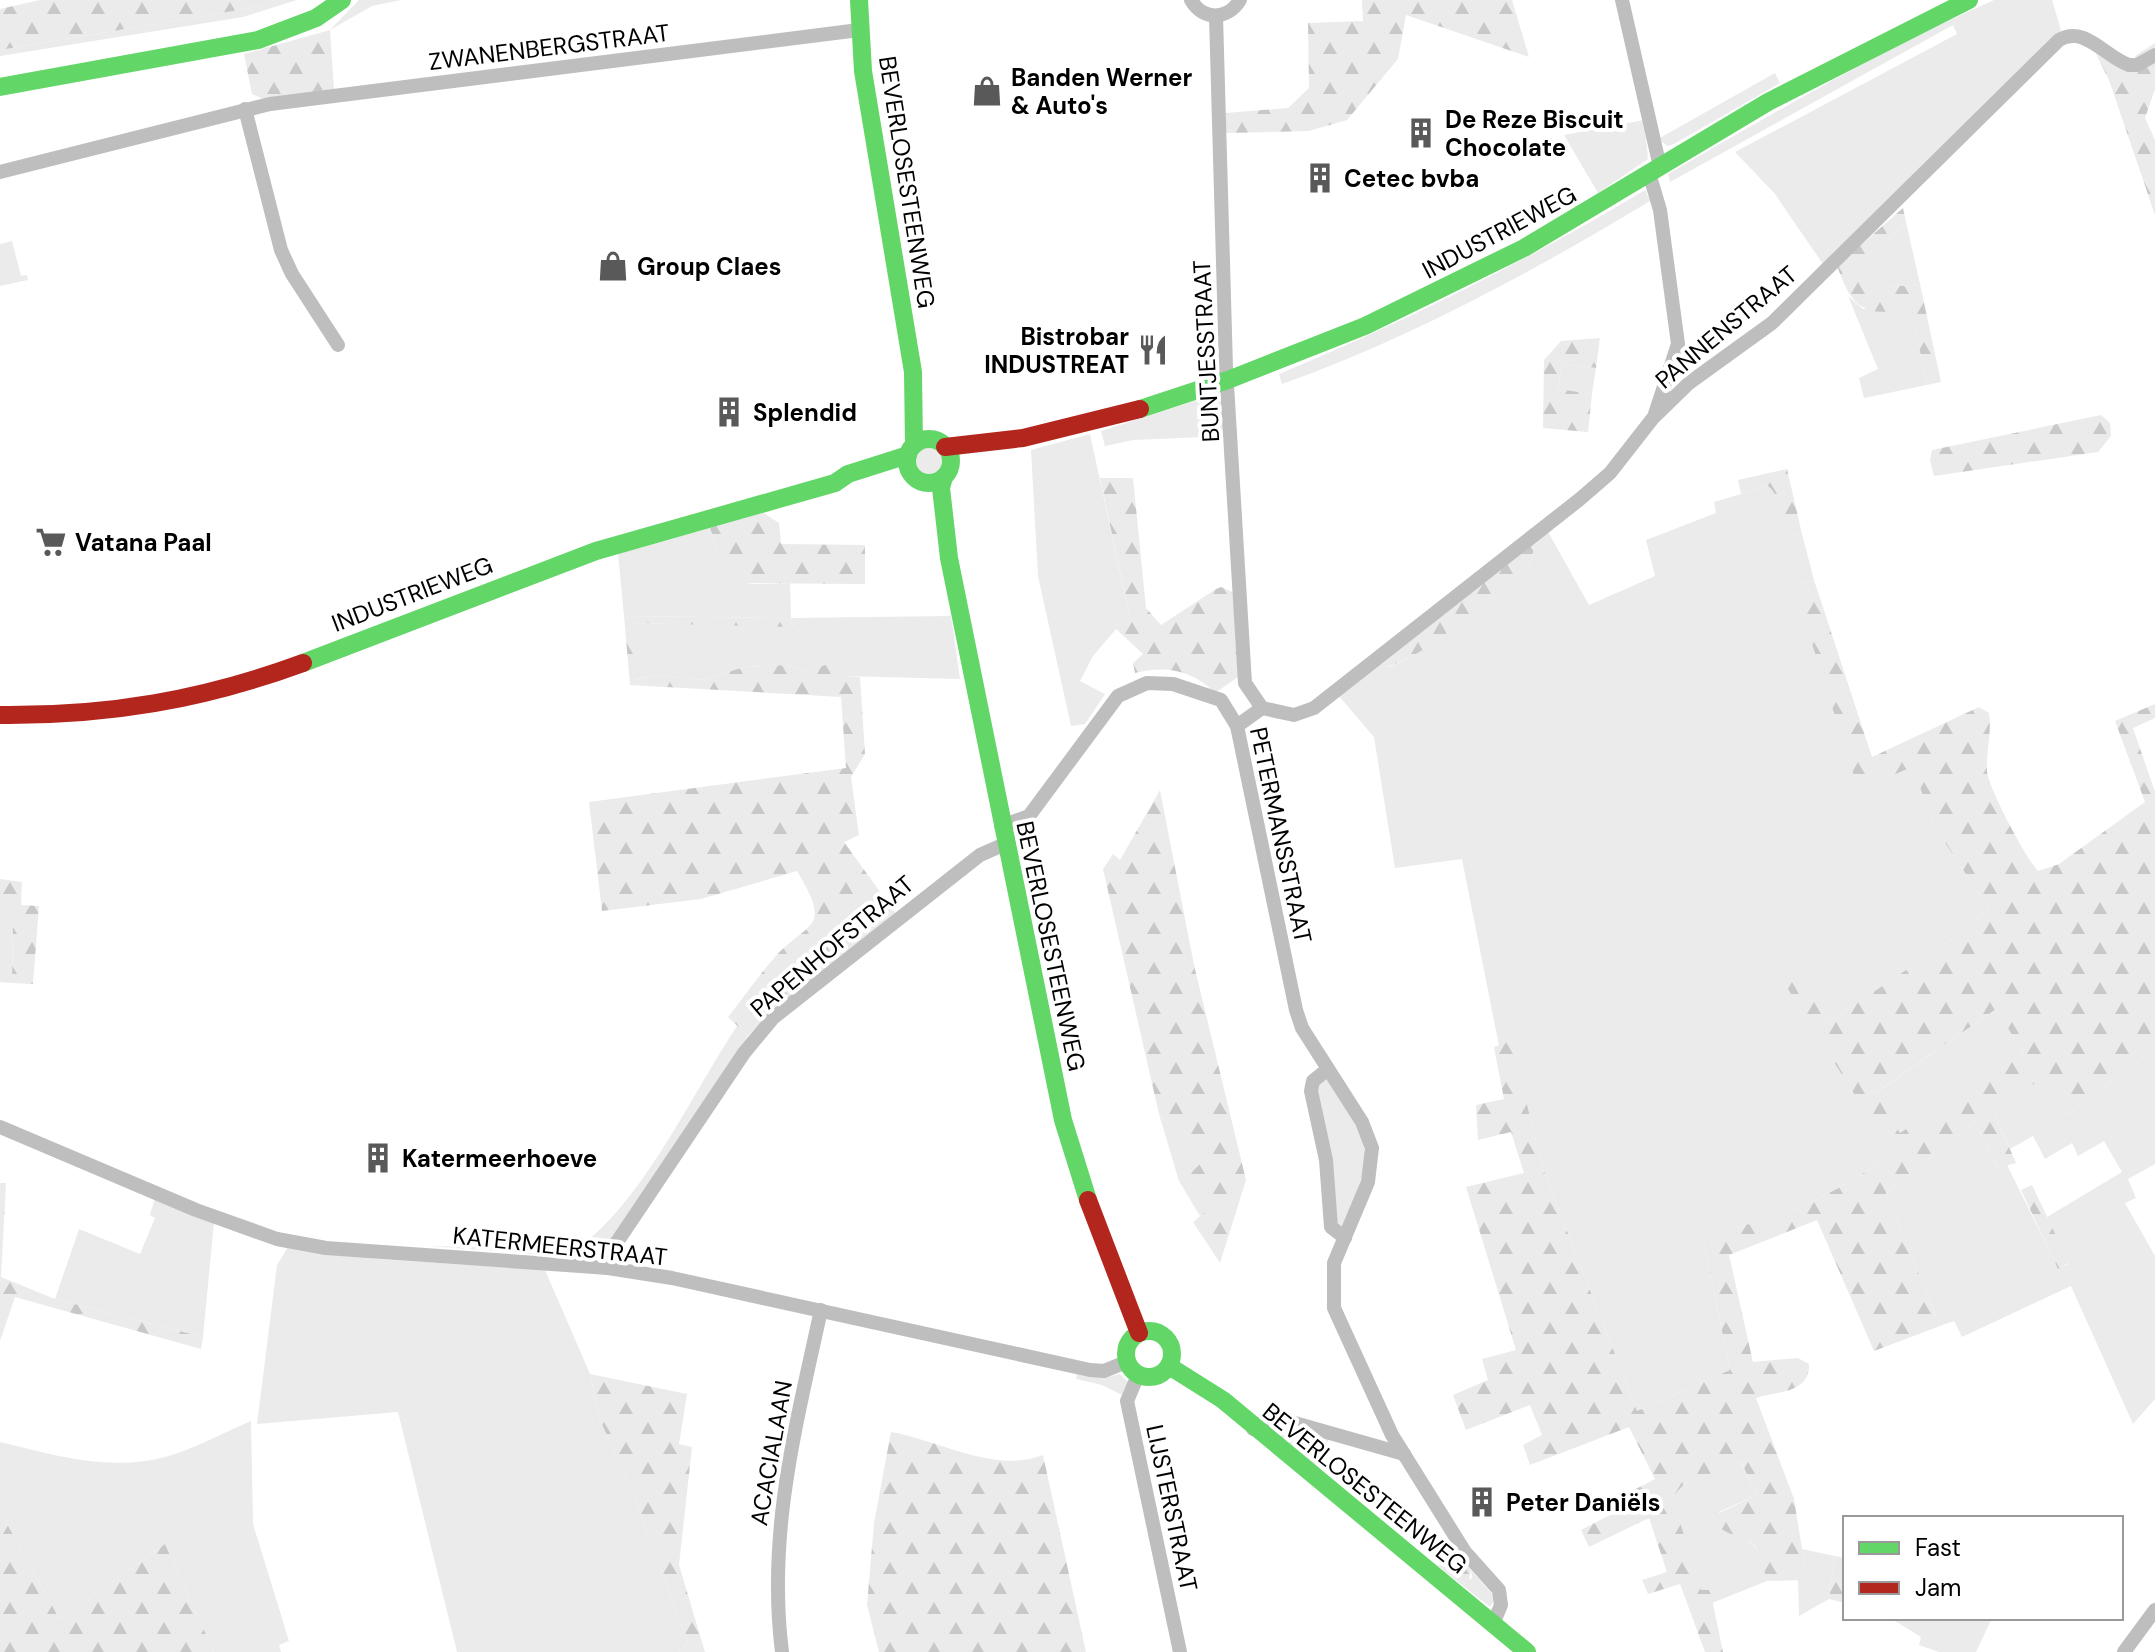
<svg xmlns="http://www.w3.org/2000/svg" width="2155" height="1652" font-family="'DM Sans',sans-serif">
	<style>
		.green { fill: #ebebeb }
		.forest { fill: url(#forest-firs); fill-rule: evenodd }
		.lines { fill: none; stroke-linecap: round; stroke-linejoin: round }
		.street { stroke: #bebebe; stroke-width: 14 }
		.fast { stroke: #63d668; stroke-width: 18 }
		.jam { stroke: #b3261e; stroke-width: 18 }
		.labels { text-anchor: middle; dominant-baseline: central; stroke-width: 8; stroke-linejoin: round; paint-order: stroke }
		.street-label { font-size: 24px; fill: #000; stroke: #fff }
		.poi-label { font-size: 24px; font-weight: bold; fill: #000; stroke: #fff; text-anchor: start }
	</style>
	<defs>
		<pattern id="forest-firs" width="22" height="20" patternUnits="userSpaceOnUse" patternTransform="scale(2)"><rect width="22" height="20" fill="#ebebeb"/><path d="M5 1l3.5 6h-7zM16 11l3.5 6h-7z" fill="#c8c8c8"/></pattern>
	</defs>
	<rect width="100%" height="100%" fill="#fff"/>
	<!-- green -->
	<g class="green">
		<path d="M 273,0 L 297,0 L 243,17 L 0,56 L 0,50 L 258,7 Z"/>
		<path d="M 359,0 L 401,0 L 372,6 L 330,30 Z"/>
		<path d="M 1994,0 L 2052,0 L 2061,30 L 1825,267 L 1775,194 L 1735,152 L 1957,34 L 1953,25 L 1670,182 L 1668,174 C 1775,112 1881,50 1994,0 Z"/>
		<path d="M 1775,73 L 1780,83 L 1674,144 L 1668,146 L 1658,139 Z"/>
		<path d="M 1644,120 L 1648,159 L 1598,193 L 1564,135 Z"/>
		<path d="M 1645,190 L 1650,201 C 1534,271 1411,338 1282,384 L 1279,374 C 1407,321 1527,261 1645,190 Z"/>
		<path d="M 1906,222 L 1920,284 L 1890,287 L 1871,275 L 1876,254 Z"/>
		<path d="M 12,241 L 21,276 L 27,275 L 28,280 L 0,286 L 0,244 Z"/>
		<path d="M 1848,296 L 1863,309 L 1911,308 L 1927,385 L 1864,398 L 1859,378 L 1878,369 Z"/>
		<path d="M 1562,364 L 1596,368 L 1592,394 L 1558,390 Z"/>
		<path d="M 1216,394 L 1221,398 L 1227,436 L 1133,440 L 1105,446 L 1101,431 Z"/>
		<path d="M 1090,434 L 1129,614 L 1093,656 L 1080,681 L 1105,694 L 1085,724 L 1071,726 L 1038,576 L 1031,450 Z"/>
		<circle cx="929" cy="461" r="13"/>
		<path d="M 1768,486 C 1784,499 1777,523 1794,536 L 1802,534 L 1814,580 L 1801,584 L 1872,784 L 1912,766 L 1936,829 L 1989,909 L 1952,939 L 1829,1022 L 1794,968 L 1892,1154 L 1850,1182 L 1804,1206 L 1703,1239 L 1730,1370 L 1637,1411 L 1543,1169 L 1511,1041 L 1499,1046 L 1462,859 L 1395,868 L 1374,737 L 1338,695 L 1380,662 L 1388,667 C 1441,648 1476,602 1526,578 L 1537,539 L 1547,530 L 1589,605 L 1655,576 L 1646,540 L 1716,513 L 1714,502 Z"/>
		<path d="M 710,528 C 730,586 727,586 790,583 L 791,618 L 951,616 L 960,679 L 843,676 L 806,672 L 787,665 L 744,667 L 703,680 L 654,675 L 635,680 L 630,623 L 794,626 L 790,618 L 624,616 L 618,554 Z"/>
		<path d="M 0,902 L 13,916 L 12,983 L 0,982 Z"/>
		<path d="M 1996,1009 L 2024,1054 L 1900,1134 L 1874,1094 Z"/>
		<path d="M 737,1026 L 748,1036 L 615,1237 L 593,1252 L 572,1257 L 428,1246 L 565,1249 C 573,1247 582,1245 588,1240 C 647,1192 694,1091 737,1026 Z"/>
		<path d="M 2155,1048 L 2155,1164 L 2128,1179 L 2136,1198 L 2125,1203 L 2155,1256 L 2155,1399 L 2133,1424 L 2071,1286 L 1962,1337 L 1954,1321 L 1940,1326 L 1886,1193 L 1975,1122 L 1998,1168 L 2007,1165 L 2058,1268 L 2069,1264 L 2047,1217 L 2122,1172 L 2104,1141 L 2078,1156 L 2072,1143 L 2045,1159 L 2033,1136 L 2010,1149 L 1994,1113 L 2039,1080 L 2067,1115 Z"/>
		<path d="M 1327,1078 C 1375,1153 1374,1147 1343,1231 L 1339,1231 L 1315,1089 L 1321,1079 Z"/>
		<path d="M 1159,1114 L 1205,1159 L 1205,1212 L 1200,1216 L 1179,1181 Z"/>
		<path d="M 155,1198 L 214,1222 L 203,1337 L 55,1299 L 79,1229 L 140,1254 L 155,1218 L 150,1215 Z"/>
		<path d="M 288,1247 L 379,1259 L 545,1270 L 590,1374 L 600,1420 L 630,1486 L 688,1642 L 679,1652 L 457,1652 L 398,1412 L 257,1424 L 277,1265 Z"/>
		<path d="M 1077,1373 L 1107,1377 L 1120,1374 L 1128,1382 L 1122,1395 L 1102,1385 L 1076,1379 Z"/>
		<path d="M 251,1421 L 253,1524 L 289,1641 L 279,1645 L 281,1652 L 214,1652 L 165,1544 L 60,1620 L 0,1511 L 0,1442 C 54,1455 109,1472 165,1457 C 194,1449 223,1433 251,1421 Z"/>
		<path d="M 1268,1423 L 1329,1437 L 1319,1470 L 1268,1428 Z"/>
		<path d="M 1740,1461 L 1757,1495 L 1719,1512 L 1720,1528 C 1756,1541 1758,1543 1767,1581 L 1712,1603 L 1710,1590 L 1701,1591 L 1676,1509 L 1676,1493 L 1685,1483 Z"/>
		<path d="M 1802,1549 L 1835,1556 L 1829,1599 L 1799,1616 L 1798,1580 L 1807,1580 Z"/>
		<path d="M 1471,1570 L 1493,1595 L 1495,1600 L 1490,1607 L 1462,1585 L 1472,1578 Z"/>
		<path d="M 1992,1618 L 1976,1652 L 1939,1652 L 1919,1645 L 1921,1637 L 1892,1619 Z"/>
	</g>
	<!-- forest -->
	<g class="forest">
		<path d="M 40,0 L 273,0 L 258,7 L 0,50 L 0,9 Z"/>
		<path d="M 1362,0 L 1512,0 L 1529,57 L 1406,15 L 1398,59 L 1347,120 L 1309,131 L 1226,133 L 1226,113 L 1288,108 L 1309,88 L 1308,23 L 1363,21 Z"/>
		<path d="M 330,30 L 334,89 L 263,99 L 252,94 L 244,54 Z"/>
		<path d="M 2155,43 L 2155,89 L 2145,118 L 2155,140 L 2155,215 L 2109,80 L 2096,54 L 2116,66 L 2138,69 L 2135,56 Z"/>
		<path d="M 1903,208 L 1906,222 L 1876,254 L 1872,275 L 1890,287 L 1920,284 L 1941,382 L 1927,385 L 1911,309 C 1864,317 1853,310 1837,266 Z"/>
		<path d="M 1600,338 L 1596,368 L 1562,364 L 1558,389 L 1592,394 L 1588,432 L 1543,428 L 1544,360 L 1561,341 Z"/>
		<path d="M 2101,415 L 2110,423 L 2111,436 L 2098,452 L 1934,476 L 1930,461 L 1932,450 Z"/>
		<path d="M 1787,469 L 1802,534 L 1794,536 C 1774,526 1785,499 1768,486 L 1741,494 L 1738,480 Z"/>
		<path d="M 1100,478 L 1133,478 L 1146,608 L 1161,625 L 1216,589 L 1221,587 L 1237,594 L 1241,675 L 1215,693 C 1193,670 1166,665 1135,673 L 1133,663 L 1143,654 L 1115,628 L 1129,614 Z"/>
		<path d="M 762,512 L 779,523 L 781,544 L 865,545 L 865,584 L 739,583 L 725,572 L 710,528 Z"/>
		<path d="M 1537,539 L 1526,578 C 1476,602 1441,649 1387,667 L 1380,662 Z"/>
		<path d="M 1814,580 L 1872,757 L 1979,707 L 1989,713 C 1992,733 1986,750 1987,770 C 1987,786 2026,858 2038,871 L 2059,864 L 2145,802 L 2115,721 L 2155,704 L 2155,718 L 2133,728 L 2155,792 L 2155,1048 L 2067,1115 L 2038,1081 L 1994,1113 L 2016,1163 L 1998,1168 L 1975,1122 L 1886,1193 L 1940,1326 L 1874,1351 L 1817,1220 L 1729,1255 L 1753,1362 L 1798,1358 L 1809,1364 C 1810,1394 1777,1391 1756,1398 L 1794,1499 L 1807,1580 L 1767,1581 C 1753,1523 1751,1551 1714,1524 L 1719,1513 L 1757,1495 L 1741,1462 L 1685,1483 L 1676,1493 L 1676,1509 L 1701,1590 L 1710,1590 L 1723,1652 L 1705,1652 L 1680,1584 L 1648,1594 L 1642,1580 L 1667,1572 L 1649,1518 L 1589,1547 L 1581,1530 L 1612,1514 L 1607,1504 L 1655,1479 L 1629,1427 L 1530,1465 L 1523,1445 L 1542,1435 L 1530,1405 L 1466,1430 L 1453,1395 L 1488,1380 L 1482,1359 L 1516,1350 L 1466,1187 L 1524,1173 L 1511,1132 L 1478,1140 L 1476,1105 L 1504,1099 L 1494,1047 L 1511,1040 L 1543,1169 L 1637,1411 L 1730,1370 L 1703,1239 L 1804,1206 L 1850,1182 L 1892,1154 L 1783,981 L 1794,968 L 1829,1022 L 1952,939 L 1989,909 L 1936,829 L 1912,767 L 1872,784 L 1856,782 L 1800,606 L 1801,584 ZM 1996,1009 L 2024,1054 L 1900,1133 L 1875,1093 Z"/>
		<path d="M 624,616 L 790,618 L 794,627 L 631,623 L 636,680 L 654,675 L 703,680 L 744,667 L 787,665 L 806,672 L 831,663 L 839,666 L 843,676 L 860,677 L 865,754 L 851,777 L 859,835 L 844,842 L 896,914 L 774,1008 L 748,1036 L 728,1017 C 744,997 758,976 775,957 C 809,920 833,931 797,871 L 701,899 L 602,911 L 589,802 L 846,768 L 841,697 L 630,685 Z"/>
		<path d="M 1160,790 L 1194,965 L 1246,1180 L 1220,1263 L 1193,1222 L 1205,1212 L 1185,1179 L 1205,1159 L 1159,1114 L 1103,869 L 1113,854 L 1120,860 Z"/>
		<path d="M 0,879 L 22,882 L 21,905 L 39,906 L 33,984 L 12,983 L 13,916 L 0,902 Z"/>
		<path d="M 0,1183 L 6,1183 L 1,1277 L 55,1299 L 203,1337 L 201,1349 L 15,1297 L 0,1341 Z"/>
		<path d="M 2032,1185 L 2069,1263 L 2058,1269 L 2021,1190 Z"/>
		<path d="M 590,1374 L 687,1394 L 679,1444 L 692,1447 L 679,1565 L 705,1652 L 679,1652 L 688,1642 L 630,1486 L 600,1420 Z"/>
		<path d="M 891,1432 C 939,1440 994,1474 1043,1455 L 1086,1652 L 879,1652 L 867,1605 L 874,1523 Z"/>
		<path d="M 0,1511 L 60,1620 L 165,1544 L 214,1652 L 0,1652 Z"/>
		<path d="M 1457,1548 L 1471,1570 L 1468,1585 L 1462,1585 L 1438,1566 Z"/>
		<path d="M 1835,1556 L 1845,1558 L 1845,1603 L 1829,1599 Z"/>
	</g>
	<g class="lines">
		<!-- street -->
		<g class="street">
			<path d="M 1191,0 C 1203,21 1228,20 1240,0"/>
			<path d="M 1622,0 L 1660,167"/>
			<path d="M 1216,16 L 1226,368 L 1245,683 L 1262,708"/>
			<path d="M 245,109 L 281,250 L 292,274 L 338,345"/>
			<path d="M 0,172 L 270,104 L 859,30"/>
			<path d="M 1649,173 L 1660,210 L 1678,344 L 1655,414"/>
			<path d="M 1262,708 L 1294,715 L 1314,708 L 1580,499 L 1610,473 L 1653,418 L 1689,383 L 1772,323 L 2059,40 C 2085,25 2105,57 2129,65 L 2137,65 L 2155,55"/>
			<path d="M 1237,726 L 1262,708"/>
			<path d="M 1001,826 L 1029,816 L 1118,696 L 1147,683 L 1173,684 L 1221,700 L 1237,726 L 1296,1010 L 1302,1028 L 1362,1122 L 1372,1148 L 1368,1182 L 1334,1263 L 1334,1308 L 1392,1435 L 1465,1552 L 1499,1590 L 1501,1605 L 1493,1624"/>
			<path d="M 1328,1069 L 1313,1081 L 1311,1091 L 1326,1160 L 1331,1227 L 1345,1238"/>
			<path d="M 0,1127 L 196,1210 L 277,1239 L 326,1248 L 608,1268 L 672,1278 L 1090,1370 L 1104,1371 L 1126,1362"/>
			<path d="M 608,1268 L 613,1248 L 744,1053 L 773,1018 L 980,855 L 1005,844"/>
			<path d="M 1138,1375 L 1127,1401 L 1180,1652"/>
			<path d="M 1253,1429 L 1267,1419 L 1277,1418 L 1404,1454"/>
			<path d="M 782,1652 C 767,1533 796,1425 821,1310"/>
			<path d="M 2124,1652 L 2155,1610"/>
		</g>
		<!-- fast -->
		<g class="fast">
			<path d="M 859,0 L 863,71 L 913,372 L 914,445"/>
			<path d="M 0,87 L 258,40 L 316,18 L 342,0"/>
			<path d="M 1140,409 L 1228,380 L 1365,326 L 1524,248 L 1768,102 L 1969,0"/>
			<circle cx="929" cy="461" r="22"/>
			<path d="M 944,477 L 941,488 L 949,558 L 1063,1120 L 1088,1200"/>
			<path d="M 303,663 L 596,551 L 835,483 L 848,474 L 908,455"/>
			<circle cx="1149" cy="1354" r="23"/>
			<path d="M 1169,1366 L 1223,1400 L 1527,1652"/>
		</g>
		<!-- jam -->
		<g class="jam">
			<path d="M 945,447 L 1023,438 L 1140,409"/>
			<path d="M 0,715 C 108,716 202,700 303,663"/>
			<path d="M 1088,1200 L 1139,1333"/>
		</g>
	</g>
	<!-- icons -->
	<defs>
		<g id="shop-bare" transform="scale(2.4)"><path d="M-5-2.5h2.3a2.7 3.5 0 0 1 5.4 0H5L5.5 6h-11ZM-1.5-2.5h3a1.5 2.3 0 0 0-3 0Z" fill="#595959" stroke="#fff" stroke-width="2.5" paint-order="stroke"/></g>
		<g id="building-bare" transform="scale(2.4)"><path d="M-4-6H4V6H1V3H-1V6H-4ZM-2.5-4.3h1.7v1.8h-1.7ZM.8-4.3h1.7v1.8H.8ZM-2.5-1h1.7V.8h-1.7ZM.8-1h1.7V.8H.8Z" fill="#595959" stroke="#fff" stroke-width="2.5" paint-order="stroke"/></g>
		<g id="restaurant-bare" transform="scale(2.4)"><path d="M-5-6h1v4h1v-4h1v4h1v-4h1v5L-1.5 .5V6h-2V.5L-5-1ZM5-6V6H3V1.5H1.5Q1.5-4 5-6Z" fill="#595959" stroke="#fff" stroke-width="2.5" paint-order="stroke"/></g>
		<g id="supermarket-bare" transform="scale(2.4)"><path d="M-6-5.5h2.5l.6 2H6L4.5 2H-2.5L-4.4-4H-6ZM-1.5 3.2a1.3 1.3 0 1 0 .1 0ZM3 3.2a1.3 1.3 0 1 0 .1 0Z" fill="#595959" stroke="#fff" stroke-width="2.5" paint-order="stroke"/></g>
	</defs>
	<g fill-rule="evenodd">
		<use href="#shop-bare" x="987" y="91"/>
		<use href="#building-bare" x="1421" y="133"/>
		<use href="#building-bare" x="1320" y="178"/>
		<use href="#shop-bare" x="613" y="266"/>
		<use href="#restaurant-bare" x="1153" y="350"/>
		<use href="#building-bare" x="729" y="412"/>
		<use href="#supermarket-bare" x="51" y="542"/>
		<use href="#building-bare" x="378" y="1158"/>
		<use href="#building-bare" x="1482" y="1502"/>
	</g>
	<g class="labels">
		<!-- street labels -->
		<g class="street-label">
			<text transform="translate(549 47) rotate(-7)">ZWANENBERGSTRAAT</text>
			<text transform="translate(907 182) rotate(81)">BEVERLOSESTEENWEG</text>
			<text transform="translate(1499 232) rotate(-28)">INDUSTRIEWEG</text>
			<text transform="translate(1726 327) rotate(-40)">PANNENSTRAAT</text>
			<text transform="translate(1206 351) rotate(-93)">BUNTJESSTRAAT</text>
			<text transform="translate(412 594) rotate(-21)">INDUSTRIEWEG</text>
			<text transform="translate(1281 835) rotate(78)">PETERMANSSTRAAT</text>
			<text transform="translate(832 946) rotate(-40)">PAPENHOFSTRAAT</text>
			<text transform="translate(1051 946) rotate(78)">BEVERLOSESTEENWEG</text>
			<text transform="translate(560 1246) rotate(6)">KATERMEERSTRAAT</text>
			<text transform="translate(771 1453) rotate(-80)">ACACIALAAN</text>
			<text transform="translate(1365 1488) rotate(39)">BEVERLOSESTEENWEG</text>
			<text transform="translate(1172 1508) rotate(78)">LIJSTERSTRAAT</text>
		</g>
		<!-- poi labels -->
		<g class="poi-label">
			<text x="1011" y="77">Banden Werner<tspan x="1011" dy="28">&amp; Auto's</tspan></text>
			<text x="1445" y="119">De Reze Biscuit<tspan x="1445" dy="28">Chocolate</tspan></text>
			<text x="1344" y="178">Cetec bvba</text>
			<text x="637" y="266">Group Claes</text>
			<text x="1129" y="336" text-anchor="end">Bistrobar<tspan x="1129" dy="28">INDUSTREAT</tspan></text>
			<text x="753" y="412">Splendid</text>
			<text x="75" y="542">Vatana Paal</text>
			<text x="402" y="1158">Katermeerhoeve</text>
			<text x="1506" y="1502">Peter Daniëls</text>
		</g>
	</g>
	<!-- legend -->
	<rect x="1843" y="1516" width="280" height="104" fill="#ffffff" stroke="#999999" stroke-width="2"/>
	<rect x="1859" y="1542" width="40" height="12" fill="#63d668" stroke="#999999" stroke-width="2"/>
	<text x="1915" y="1556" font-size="24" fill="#000000">Fast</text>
	<rect x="1859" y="1582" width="40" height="12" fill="#b3261e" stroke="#999999" stroke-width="2"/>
	<text x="1915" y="1596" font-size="24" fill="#000000">Jam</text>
</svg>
